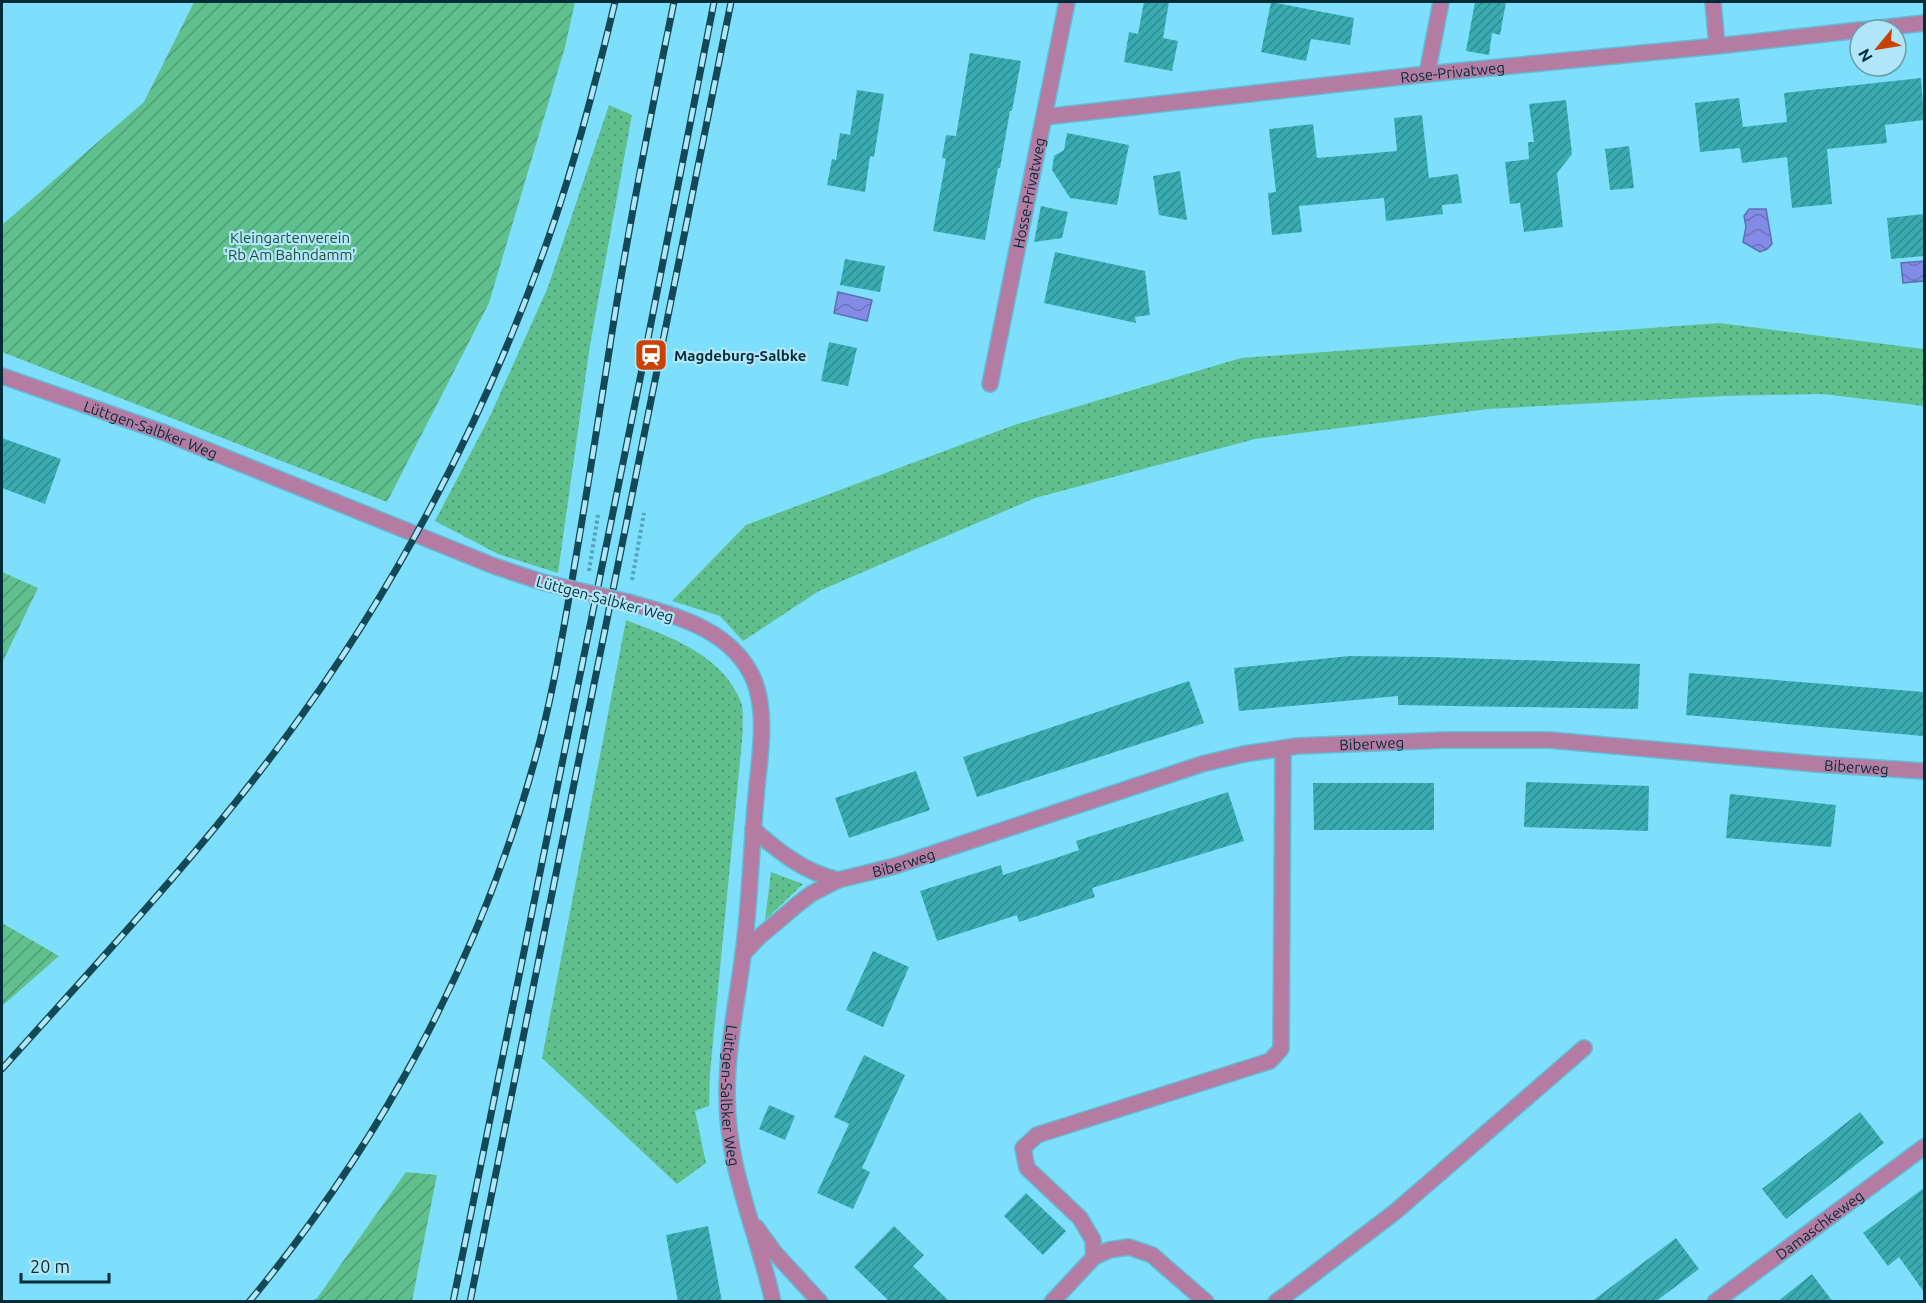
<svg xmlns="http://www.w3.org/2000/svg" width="1926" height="1303" font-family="Ubuntu,sans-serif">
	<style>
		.grass { fill: url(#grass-dots) }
		.garden { fill: url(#garden-furrows) }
		.water { fill: url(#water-waves); stroke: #5c6eb2; stroke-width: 1.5 }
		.building { fill: url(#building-hatch) }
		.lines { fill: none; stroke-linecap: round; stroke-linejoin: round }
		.service-casing { stroke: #64bbd5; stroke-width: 18 }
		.minor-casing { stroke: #64bbd5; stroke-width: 18 }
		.path { stroke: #52a2b8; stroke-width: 4; stroke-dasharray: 3 3; stroke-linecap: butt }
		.service { stroke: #b57ca3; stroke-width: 15 }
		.minor { stroke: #b57ca3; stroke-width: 15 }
		.rail-casing { stroke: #144856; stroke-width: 7 }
		.rail { stroke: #b0e6f7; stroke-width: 4.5; stroke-dasharray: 14; stroke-linecap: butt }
		.minor-bridge-casing { stroke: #64bbd5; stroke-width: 18; stroke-linecap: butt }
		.minor-bridge { stroke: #b57ca3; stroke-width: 15 }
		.labels { text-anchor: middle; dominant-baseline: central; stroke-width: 4.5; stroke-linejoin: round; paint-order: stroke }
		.street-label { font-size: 15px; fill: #002c37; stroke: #b0e6f7 }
		.park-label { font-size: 15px; fill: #204f37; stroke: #b0e6f7 }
		.poi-label { font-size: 15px; font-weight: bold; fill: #002c37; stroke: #b0e6f7; text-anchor: start }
	</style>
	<defs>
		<pattern id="grass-dots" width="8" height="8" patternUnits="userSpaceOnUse" patternTransform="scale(1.5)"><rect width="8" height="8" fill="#5fc08e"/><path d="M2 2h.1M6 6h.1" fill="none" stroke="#4c9c75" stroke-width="1.8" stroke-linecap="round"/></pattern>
		<pattern id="garden-furrows" width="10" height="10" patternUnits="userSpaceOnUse" patternTransform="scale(1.5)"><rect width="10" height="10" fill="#5fc08e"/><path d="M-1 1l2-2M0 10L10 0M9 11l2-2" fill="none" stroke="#4c9c75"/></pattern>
		<pattern id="water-waves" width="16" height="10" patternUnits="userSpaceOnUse" patternTransform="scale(1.5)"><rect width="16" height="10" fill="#848be6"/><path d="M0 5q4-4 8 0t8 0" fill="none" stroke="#6a72bb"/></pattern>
		<pattern id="building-hatch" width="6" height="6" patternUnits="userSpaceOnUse" patternTransform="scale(1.5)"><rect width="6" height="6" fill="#3aacb1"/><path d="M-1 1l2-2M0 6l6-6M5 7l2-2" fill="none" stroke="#2e8c91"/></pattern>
	</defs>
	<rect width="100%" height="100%" fill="#7ddffc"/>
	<!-- grass -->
	<g class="grass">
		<path d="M 609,105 L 632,115 L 590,345 L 558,573 L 498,554 L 435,521 L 490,416 L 548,287 Z"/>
		<path d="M 1719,323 L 1924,349 L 1924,406 L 1822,394 L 1724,396 L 1488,409 L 1255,439 L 1035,498 L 819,591 L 743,641 L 720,616 L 672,601 L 746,525 L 1014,425 L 1241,358 Z"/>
		<path d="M 626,620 C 670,637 722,654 741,702 C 744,710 742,722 743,730 L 710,1073 L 709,1106 L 695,1111 L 706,1163 L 677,1184 L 542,1058 Z"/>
		<path d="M 771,872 L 803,884 L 765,920 Z"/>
	</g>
	<!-- garden -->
	<g class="garden">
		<path d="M 194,2 L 575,2 L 565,47 L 489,303 L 387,502 L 2,352 L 2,225 L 144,102 Z"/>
		<path d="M 2,572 L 38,588 L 2,663 Z"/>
		<path d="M 2,923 L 59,956 L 2,1006 Z"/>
		<path d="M 406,1172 L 437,1175 L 412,1301 L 315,1301 Z"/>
	</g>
	<!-- water -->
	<g class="water">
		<path d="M 1766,209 L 1772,244 L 1767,249 L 1760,252 L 1743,242 L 1746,227 L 1744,216 L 1749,209 Z"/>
		<path d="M 1924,261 L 1924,281 L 1903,283 L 1901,263 Z"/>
		<path d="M 838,292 L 872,300 L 867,321 L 834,313 Z"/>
	</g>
	<!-- building -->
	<g class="building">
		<path d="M 1144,2 L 1169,2 L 1163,38 L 1178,41 L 1172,71 L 1124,62 L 1129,32 L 1138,34 Z"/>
		<path d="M 1271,2 L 1354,18 L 1350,45 L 1311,39 L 1306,61 L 1261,52 Z"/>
		<path d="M 1475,2 L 1506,2 L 1500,35 L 1492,33 L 1489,55 L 1466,51 Z"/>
		<path d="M 970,53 L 1021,61 L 1012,111 L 1010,111 L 1000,168 L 998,168 L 985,240 L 933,231 L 946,159 L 942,158 L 946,135 L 956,136 Z"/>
		<path d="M 1921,78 L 1924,120 L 1885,125 L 1887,143 L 1827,149 L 1832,204 L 1792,208 L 1787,157 L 1742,163 L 1740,148 L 1700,152 L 1695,103 L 1739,98 L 1743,127 L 1787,122 L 1784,93 Z"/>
		<path d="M 857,90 L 884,94 L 874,157 L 870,156 L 865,192 L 827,185 L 832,159 L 836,160 L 840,133 L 850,135 Z"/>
		<path d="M 1566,100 L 1572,154 L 1557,173 L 1563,227 L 1524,232 L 1520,203 L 1510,204 L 1505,162 L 1529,159 L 1528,142 L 1534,142 L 1529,104 Z"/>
		<path d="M 1422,115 L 1429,178 L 1458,174 L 1462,203 L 1442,205 L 1443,214 L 1386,221 L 1384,198 L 1299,206 L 1302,232 L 1272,235 L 1268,193 L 1276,192 L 1269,129 L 1313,124 L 1317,158 L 1397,151 L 1394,118 Z"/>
		<path d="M 1067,133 L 1129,145 L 1117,205 L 1070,198 L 1052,170 L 1054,156 L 1064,150 Z"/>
		<path d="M 1629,146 L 1634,188 L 1610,190 L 1605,149 Z"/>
		<path d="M 1180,171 L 1187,220 L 1159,215 L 1153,176 Z"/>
		<path d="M 1041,206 L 1068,212 L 1062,238 L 1034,242 Z"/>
		<path d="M 1924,214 L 1924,256 L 1891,259 L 1887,218 Z"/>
		<path d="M 1055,252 L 1145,271 L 1150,315 L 1135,317 L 1136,323 L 1044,303 Z"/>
		<path d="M 845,259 L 885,266 L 880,292 L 840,285 Z"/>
		<path d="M 829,342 L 857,348 L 848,386 L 821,381 Z"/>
		<path d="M 2,438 L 61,459 L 45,504 L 2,488 Z"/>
		<path d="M 1349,656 L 1432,657 L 1640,664 L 1638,709 L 1398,705 L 1398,696 L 1239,711 L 1234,668 Z"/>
		<path d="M 1689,673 L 1924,692 L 1923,736 L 1686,715 Z"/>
		<path d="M 1189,681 L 1204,723 L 977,797 L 963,757 Z"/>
		<path d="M 916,771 L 930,810 L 849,838 L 835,798 Z"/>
		<path d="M 1526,782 L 1649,786 L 1648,831 L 1524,827 Z"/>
		<path d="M 1313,783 L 1434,783 L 1434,830 L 1314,830 Z"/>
		<path d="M 1228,792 L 1244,841 L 1092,888 L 1095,897 L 1019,922 L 1017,915 L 937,941 L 920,891 L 1001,865 L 1003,875 L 1053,859 L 1079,850 L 1076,841 Z"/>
		<path d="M 1730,794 L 1836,805 L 1831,847 L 1726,838 Z"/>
		<path d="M 873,951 L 909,967 L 883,1027 L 846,1010 Z"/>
		<path d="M 864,1055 L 905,1075 L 862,1168 L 870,1172 L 853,1209 L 817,1193 L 849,1124 L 834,1117 Z"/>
		<path d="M 769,1105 L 795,1116 L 785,1140 L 759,1129 Z"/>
		<path d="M 1860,1112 L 1884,1143 L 1786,1219 L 1762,1189 Z"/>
		<path d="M 1924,1188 L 1924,1292 L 1899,1257 L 1888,1266 L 1863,1233 Z"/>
		<path d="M 1026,1193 L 1066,1231 L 1043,1255 L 1004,1216 Z"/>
		<path d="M 708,1226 L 722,1302 L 678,1302 L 666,1235 Z"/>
		<path d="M 894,1226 L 924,1255 L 913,1266 L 950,1302 L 890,1302 L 854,1267 Z"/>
		<path d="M 1676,1238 L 1699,1269 L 1655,1302 L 1591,1302 Z"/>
		<path d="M 1812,1274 L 1833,1302 L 1777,1302 Z"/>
	</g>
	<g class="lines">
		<!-- service casing -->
		<g class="service-casing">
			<g id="service">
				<path d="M 1094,1257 L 1093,1240 L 1080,1218 L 1027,1168 L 1023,1148 L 1037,1135 L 1270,1061 L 1281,1049 L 1283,748"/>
				<path d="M 1052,1302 L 1094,1257 L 1109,1250 L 1129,1247 L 1152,1255 L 1206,1302"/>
				<path d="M 1276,1302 L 1294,1289 L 1395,1212 L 1584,1048"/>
			</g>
		</g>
		<!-- minor casing -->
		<g class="minor-casing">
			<g id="minor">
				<path d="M 1713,2 L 1717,46"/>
				<path d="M 1863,30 L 1924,23"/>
				<path d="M 1427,74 L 1441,2"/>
				<path id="s1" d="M 1044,117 L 1427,74 L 1717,46 L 1860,30"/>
				<path id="s2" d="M 2,376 L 165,433 L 494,566 L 542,582"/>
				<path id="s3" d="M 990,384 L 1067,2"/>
				<path id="s4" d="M 628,602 C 676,616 732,629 754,680 C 768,715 759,760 756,797 C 751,849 750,903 743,955 C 737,1002 727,1047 727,1094 C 727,1171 757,1229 773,1302"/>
				<path d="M 753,829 C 779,852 804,872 838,880"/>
				<path id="s5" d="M 743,954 L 758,938 L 798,904 L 811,894 L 838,880 L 895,866 L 1202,764 L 1244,754 L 1297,746 L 1445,740 L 1549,740 L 1816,764 L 1924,771"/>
				<path d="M 756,1227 L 775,1253 L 820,1302"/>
				<path id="s6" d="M 1715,1302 L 1924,1147"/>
			</g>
		</g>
		<!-- path -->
		<g class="path">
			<path d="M 589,571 L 598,515"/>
			<path d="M 632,580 L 644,513"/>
			<path d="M 315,1302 L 318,1298"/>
		</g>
		<!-- service -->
		<use href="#service" class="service"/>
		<!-- minor -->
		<use href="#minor" class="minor"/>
		<!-- rail casing -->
		<g class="rail-casing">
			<g id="rail">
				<path d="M 2,1069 C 97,963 195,859 280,745 C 398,587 489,411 553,225 C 578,152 597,77 615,2"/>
				<path d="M 249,1302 C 380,1144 479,961 534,763 C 550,707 560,650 570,592 C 583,517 595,441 607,365 C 625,243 649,122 674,2"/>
				<path d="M 453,1302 L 641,374 L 714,2"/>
				<path d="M 470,1302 L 731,2"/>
			</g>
		</g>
		<!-- rail -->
		<use href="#rail" class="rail"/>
		<!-- minor-bridge casing -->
		<g class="minor-bridge-casing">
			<path id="minor-bridge" d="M 542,582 L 628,602"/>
		</g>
		<!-- minor-bridge -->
		<use href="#minor-bridge" class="minor-bridge"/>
	</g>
	<!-- icons -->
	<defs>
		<g id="station-square" transform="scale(1.725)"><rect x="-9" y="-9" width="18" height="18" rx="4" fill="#c94204" stroke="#b0e6f7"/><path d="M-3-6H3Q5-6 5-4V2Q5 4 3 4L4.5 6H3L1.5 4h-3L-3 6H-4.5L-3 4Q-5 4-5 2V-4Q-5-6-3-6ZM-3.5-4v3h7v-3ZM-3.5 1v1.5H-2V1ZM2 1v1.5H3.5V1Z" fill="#fff"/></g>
	</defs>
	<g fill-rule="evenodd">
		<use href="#station-square" x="651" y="355"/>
	</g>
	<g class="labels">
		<!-- street labels -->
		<g class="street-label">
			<text stroke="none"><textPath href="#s1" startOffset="411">Rose-Privatweg</textPath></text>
			<text stroke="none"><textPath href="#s3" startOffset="195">Hosse-Privatweg</textPath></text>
			<text stroke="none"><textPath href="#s2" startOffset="158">Lüttgen-Salbker Weg</textPath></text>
			<text transform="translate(605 599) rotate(15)">Lüttgen-Salbker Weg</text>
			<text stroke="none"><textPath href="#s5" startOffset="675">Biberweg</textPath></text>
			<text stroke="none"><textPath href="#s5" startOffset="1161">Biberweg</textPath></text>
			<text stroke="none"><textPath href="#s5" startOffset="189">Biberweg</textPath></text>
			<text stroke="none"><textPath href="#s4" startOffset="572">Lüttgen-Salbker Weg</textPath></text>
			<text stroke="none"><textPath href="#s6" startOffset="130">Damaschkeweg</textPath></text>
		</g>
		<!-- park labels -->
		<g class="park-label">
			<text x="290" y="237">Kleingartenverein<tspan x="290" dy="17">'Rb Am Bahndamm'</tspan></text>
		</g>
		<!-- poi labels -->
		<g class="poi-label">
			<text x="674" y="355">Magdeburg-Salbke</text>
		</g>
	</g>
	<!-- border -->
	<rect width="1926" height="1303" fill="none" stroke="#002c37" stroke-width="6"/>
	<!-- north arrow -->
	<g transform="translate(1878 48) rotate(240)"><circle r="28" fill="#b0e6f7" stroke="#6a9caa" stroke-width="1.5"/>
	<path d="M0-4.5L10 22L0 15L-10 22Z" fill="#c94204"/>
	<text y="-9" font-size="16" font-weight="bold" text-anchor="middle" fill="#002c37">N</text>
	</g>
	<!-- scale -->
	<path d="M21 1273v9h88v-9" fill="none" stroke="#002c37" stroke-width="3"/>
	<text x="30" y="1273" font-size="18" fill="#002c37" stroke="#b0e6f7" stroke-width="4.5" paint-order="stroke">20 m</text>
</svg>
